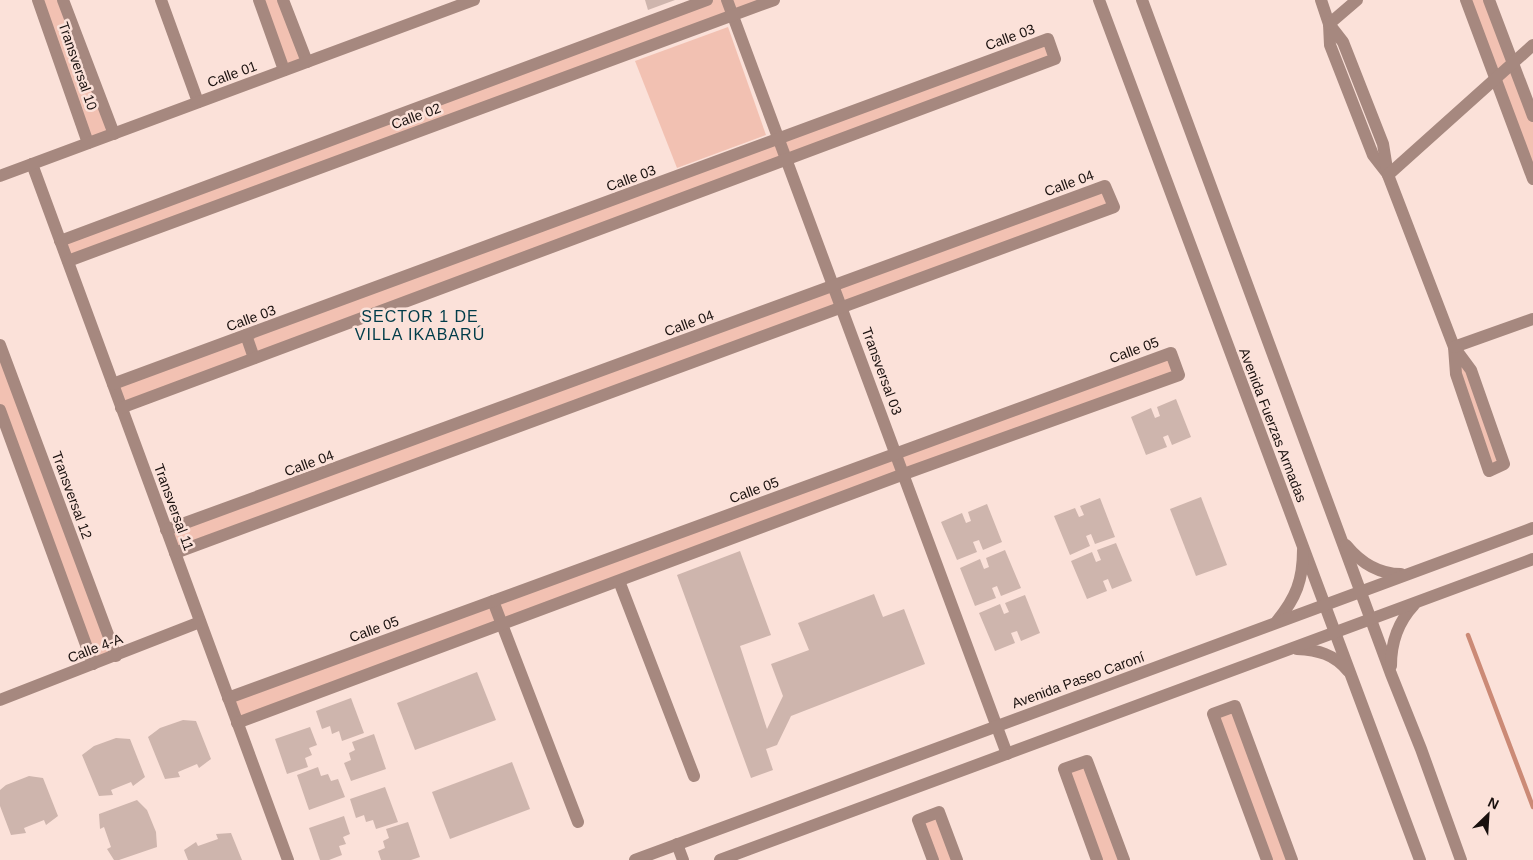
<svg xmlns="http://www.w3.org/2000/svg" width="1533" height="860" font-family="Arial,sans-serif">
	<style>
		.green { fill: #f2c1b2 }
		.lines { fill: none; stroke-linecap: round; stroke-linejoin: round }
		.stream { stroke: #cb8a76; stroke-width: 4.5 }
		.building { fill: #ceb5ad }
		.minor { stroke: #a6887f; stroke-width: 12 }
		.labels { text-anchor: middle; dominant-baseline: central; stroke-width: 5; stroke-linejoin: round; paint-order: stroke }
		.street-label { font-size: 14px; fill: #19100e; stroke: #fbe1d9 }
		.quarter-label { font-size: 16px; letter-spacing: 1px; fill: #003c49; stroke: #fbe1d9 }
	</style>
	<rect width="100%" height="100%" fill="#fbe1d9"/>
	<!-- green -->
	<g class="green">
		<path d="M 38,0 L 63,0 L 113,134 L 89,143 Z"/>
		<path d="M 259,0 L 283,0 L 307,62 L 285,70 Z"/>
		<path d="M 709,0 L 774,0 L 68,261 L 60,241 Z"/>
		<path d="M 1466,0 L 1489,0 L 1533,116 L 1533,179 Z"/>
		<path d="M 728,27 L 766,135 L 677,168 L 635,61 Z"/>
		<path d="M 1048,39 L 1055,59 L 121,407 L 113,384 Z"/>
		<path d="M 1105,186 L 1114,207 L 175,552 L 167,531 Z"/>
		<path d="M 0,345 L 115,657 L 93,665 L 0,410 Z"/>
		<path d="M 1454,347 L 1471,370 L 1504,464 L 1489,471 Z"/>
		<path d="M 1171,353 L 1179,375 L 237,723 L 228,698 Z"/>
		<path d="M 1235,706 L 1292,860 L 1267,860 L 1213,714 Z"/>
		<path d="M 1087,761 L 1124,860 L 1097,860 L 1064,769 Z"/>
		<path d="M 939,812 L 957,860 L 933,860 L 918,820 Z"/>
	</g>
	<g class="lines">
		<!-- stream -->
		<path class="stream" d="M 1468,635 L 1533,807"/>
	</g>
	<!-- building -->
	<g class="building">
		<path d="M 645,0 L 675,0 L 648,10 Z"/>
		<path d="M 1176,399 L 1191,437 L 1172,445 L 1168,435 L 1163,437 L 1167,447 L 1146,455 L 1131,417 L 1151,408 L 1155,418 L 1160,416 L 1157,407 Z"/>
		<path d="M 1201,497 L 1227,565 L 1196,576 L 1170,509 Z"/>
		<path d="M 1100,498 L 1115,537 L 1095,544 L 1091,534 L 1086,536 L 1090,546 L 1070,555 L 1054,516 L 1075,508 L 1079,517 L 1084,515 L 1080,506 Z"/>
		<path d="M 987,504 L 1002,542 L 983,550 L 979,540 L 973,542 L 977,552 L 957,560 L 941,522 L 962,513 L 966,523 L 971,521 L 968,512 Z"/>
		<path d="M 1116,543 L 1132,581 L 1112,589 L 1108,579 L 1103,581 L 1107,591 L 1087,599 L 1071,561 L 1092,552 L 1096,562 L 1101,560 L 1097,550 Z"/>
		<path d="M 1005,550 L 1021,588 L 1001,596 L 997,586 L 992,588 L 996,598 L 975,606 L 960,568 L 980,559 L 984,569 L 989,567 L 986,558 Z"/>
		<path d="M 740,551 L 771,635 L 740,646 L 767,729 L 783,696 L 771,664 L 809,650 L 798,623 L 874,594 L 883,617 L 904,609 L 925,664 L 791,716 L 777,745 L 766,749 L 773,770 L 751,778 L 677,575 Z"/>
		<path d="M 1025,595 L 1040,633 L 1021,641 L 1017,631 L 1011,633 L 1015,643 L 995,651 L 979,613 L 1000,604 L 1004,614 L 1009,612 L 1005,603 Z"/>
		<path d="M 477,672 L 496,720 L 415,750 L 397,703 Z"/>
		<path d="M 351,698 L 364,733 L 342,741 L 339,731 L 332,734 L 330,726 L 322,729 L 316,711 Z"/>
		<path d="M 183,720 L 196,721 L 211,759 L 199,768 L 197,764 L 178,772 L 180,777 L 165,779 L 148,737 L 160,728 Z"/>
		<path d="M 310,727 L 317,745 L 309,748 L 312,755 L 305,758 L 308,767 L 287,774 L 275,739 Z"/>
		<path d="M 374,734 L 386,769 L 351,781 L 344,763 L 351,760 L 349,753 L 355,750 L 352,742 Z"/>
		<path d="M 116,738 L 130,739 L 145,777 L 133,786 L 131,782 L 111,790 L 113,795 L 99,796 L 82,755 L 94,746 Z"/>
		<path d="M 512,762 L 530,809 L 450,839 L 432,792 Z"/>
		<path d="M 318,767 L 321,776 L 328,774 L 331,781 L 338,779 L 345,797 L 309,810 L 297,775 Z"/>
		<path d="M 29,776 L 43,778 L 58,816 L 46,825 L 44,820 L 24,828 L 26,833 L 11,835 L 0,806 L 0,790 L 6,785 Z"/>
		<path d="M 385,787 L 398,822 L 376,829 L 373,820 L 366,822 L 364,815 L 356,818 L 350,799 Z"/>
		<path d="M 137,800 L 147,810 L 156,832 L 157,847 L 119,860 L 114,860 L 107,849 L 111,847 L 104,827 L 100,829 L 99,814 Z"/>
		<path d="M 344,816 L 350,834 L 343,837 L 346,844 L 339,846 L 342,855 L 329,860 L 320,860 L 309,828 Z"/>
		<path d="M 408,822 L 420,857 L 411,860 L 381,860 L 378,851 L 385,848 L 383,841 L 389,838 L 386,829 Z"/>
		<path d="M 231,833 L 242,860 L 188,860 L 184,850 L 196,842 L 198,846 L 218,839 L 216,834 Z"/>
	</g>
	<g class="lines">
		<!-- minor -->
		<g class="minor">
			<path d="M 38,0 L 88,143"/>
			<path d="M 63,0 L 114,134"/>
			<path d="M 161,0 L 198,102"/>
			<path d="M 259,0 L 284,70"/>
			<path d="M 283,0 L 307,62"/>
			<path d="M 727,0 L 1007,754"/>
			<path d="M 1099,0 C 1204,287 1314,573 1420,860"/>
			<path d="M 1142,0 L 1391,674 L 1421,749 L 1461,860"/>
			<path d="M 1321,0 L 1329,24 L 1330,45 L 1373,155 L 1387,173"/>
			<path d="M 1466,0 L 1533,179"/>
			<path d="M 1489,0 L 1533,116"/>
			<path d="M 1329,24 L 1343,42 L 1383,144 L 1388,175 L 1454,347 L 1471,370 L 1504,464 L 1489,471 L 1456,374 L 1454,347"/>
			<path d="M 1329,24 L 1357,0"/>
			<path d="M 32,164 L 288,860"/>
			<path d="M 1388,175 L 1533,45"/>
			<path d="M 0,176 L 474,0"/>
			<path d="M 60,241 L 707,0"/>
			<path d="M 68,261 L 774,0"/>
			<path d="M 246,335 L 254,358"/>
			<path d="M 0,345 L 116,656"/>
			<path d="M 1454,347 L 1533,319"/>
			<path d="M 113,384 L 1048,39 L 1055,59 L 121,408"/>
			<path d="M 0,410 L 93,664"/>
			<path d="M 166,530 L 1105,186 L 1114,207 L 175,553"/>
			<path d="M 1346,545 C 1360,562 1379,574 1401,574"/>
			<path d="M 619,581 L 694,776"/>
			<path d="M 493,601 L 578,822"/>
			<path d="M 1277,621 C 1296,598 1303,580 1303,550"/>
			<path d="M 1297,649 C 1318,650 1334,654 1348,671"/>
			<path d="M 1391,666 C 1391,642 1398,622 1414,605"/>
			<path d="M 228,698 L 1171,353 L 1179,375 L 904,474 L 237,723"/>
			<path d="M 0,700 L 200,622"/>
			<path d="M 677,844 L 683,860"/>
			<path d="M 635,860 L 1533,528"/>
			<path d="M 720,860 L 1533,559"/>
			<path d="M 933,860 L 918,820 L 939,812 L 957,860"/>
			<path d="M 1097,860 L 1064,769 L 1087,761 L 1124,860"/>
			<path d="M 1267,860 L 1213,714 L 1235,706 L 1292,860"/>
		</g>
	</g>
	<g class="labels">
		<!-- street labels -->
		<g class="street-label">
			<text transform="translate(1010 37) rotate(-20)">Calle 03</text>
			<text transform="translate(78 66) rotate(71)">Transversal 10</text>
			<text transform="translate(232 74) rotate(-20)">Calle 01</text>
			<text transform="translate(416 116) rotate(-20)">Calle 02</text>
			<text transform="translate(631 178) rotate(-20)">Calle 03</text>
			<text transform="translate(1069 183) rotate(-20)">Calle 04</text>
			<text transform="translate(251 318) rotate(-20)">Calle 03</text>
			<text transform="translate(689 323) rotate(-20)">Calle 04</text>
			<text transform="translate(1134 350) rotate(-20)">Calle 05</text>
			<text transform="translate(882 371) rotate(70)">Transversal 03</text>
			<text transform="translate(1273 425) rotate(69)">Avenida Fuerzas Armadas</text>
			<text transform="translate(309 463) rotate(-20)">Calle 04</text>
			<text transform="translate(754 490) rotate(-20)">Calle 05</text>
			<text transform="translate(72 495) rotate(70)">Transversal 12</text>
			<text transform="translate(174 507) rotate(70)">Transversal 11</text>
			<text transform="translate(374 629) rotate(-20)">Calle 05</text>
			<text transform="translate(95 648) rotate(-21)">Calle 4-A</text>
			<text transform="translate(1078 680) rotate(-20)">Avenida Paseo Caroní</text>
		</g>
		<!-- quarter labels -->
		<g class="quarter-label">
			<text x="420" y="316">SECTOR 1 DE<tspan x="420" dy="18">VILLA IKABARÚ</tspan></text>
		</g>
	</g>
	<!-- north arrow -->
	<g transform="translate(1488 815) rotate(25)" stroke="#fbe1d9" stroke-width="4" paint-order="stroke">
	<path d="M0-4L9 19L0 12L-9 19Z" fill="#19100e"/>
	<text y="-8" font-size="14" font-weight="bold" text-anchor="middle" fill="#19100e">N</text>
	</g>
</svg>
